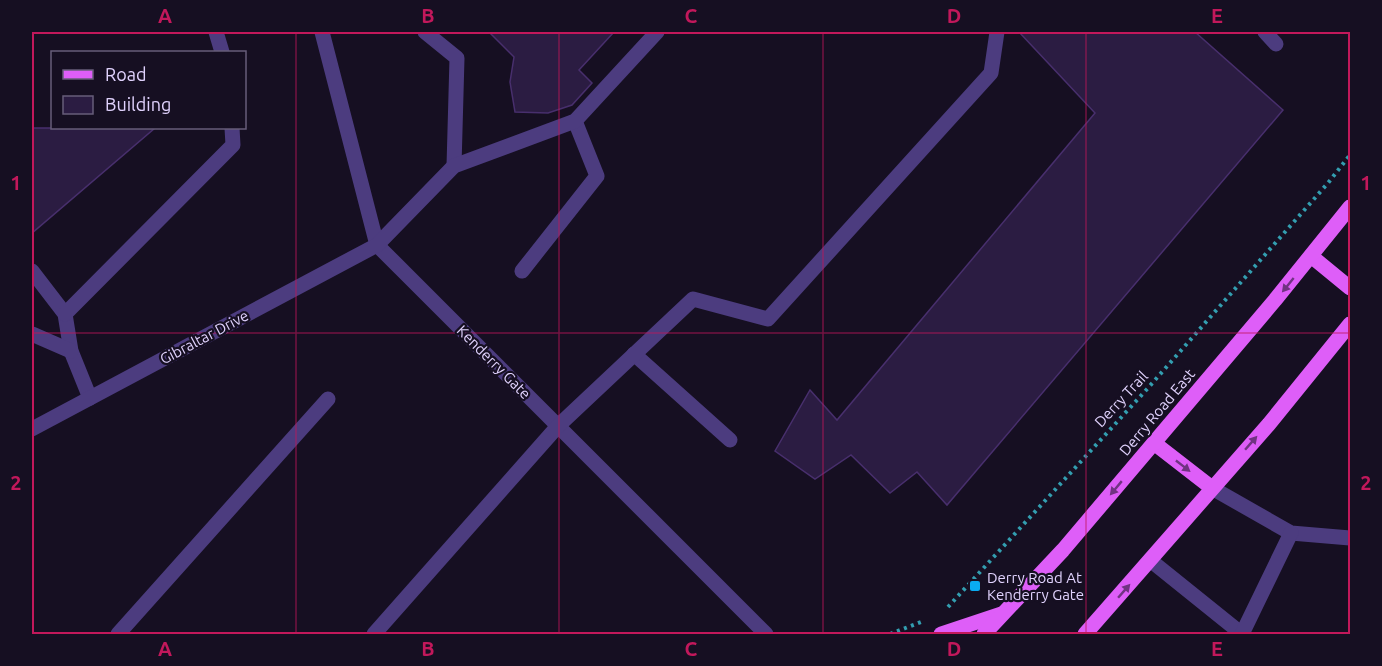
<svg xmlns="http://www.w3.org/2000/svg" width="1382" height="666" font-family="Ubuntu,sans-serif">
	<style>
		.building { fill: #2b1c42; stroke: #482f6d; stroke-width: 1.5 }
		.lines { fill: none; stroke-linecap: round; stroke-linejoin: round }
		.path { stroke: #339eb0; stroke-width: 4; stroke-dasharray: 3 4.5; stroke-linecap: butt }
		.minor { stroke: #4c3c7f; stroke-width: 15 }
		.major { stroke: #de5ef8; stroke-width: 15 }
		.oneway { fill: #703382 }
		.grid { fill: none; stroke: #c2185b; stroke-width: 1.5; stroke-opacity: 0.55 }
		.poi-dot { fill: #0aabf1; stroke: #160f22; stroke-width: 2 }
		.labels { text-anchor: middle; dominant-baseline: central; stroke-width: 4.5; stroke-linejoin: round; paint-order: stroke }
		.street-label { font-size: 15px; fill: #e0d2fd; stroke: #160f22 }
		.poi-label { font-size: 15px; fill: #e0d2fd; stroke: #160f22; text-anchor: start }
		.neatline { fill: none; stroke: #c2185b; stroke-width: 2 }
		.grid-label { font-size: 20px; text-anchor: middle; font-weight: bold; fill: #c2185b }
	</style>
	<rect width="100%" height="100%" fill="#160f22"/>
	<!-- building -->
	<g class="building">
		<path d="M 489,32 L 614,32 L 579,70 L 592,83 L 572,105 L 548,113 L 515,112 L 510,82 L 514,57 Z"/>
		<path d="M 1019,32 L 1195,32 L 1283,110 L 947,505 L 917,472 L 890,493 L 851,455 L 815,479 L 775,451 L 810,390 L 837,420 L 1095,113 Z"/>
		<path d="M 32,128 L 155,128 L 32,233 Z"/>
	</g>
	<g class="lines">
		<!-- path -->
		<g class="path">
			<path d="M 948,607 L 1148,388 L 1328,183 L 1350,155"/>
			<path d="M 890,634 L 921,622"/>
		</g>
		<!-- minor -->
		<g class="minor">
			<path d="M 216,32 L 222,52"/>
			<path d="M 322,32 L 377,245 L 766,634"/>
			<path d="M 425,32 L 457,58 L 454,166"/>
			<path d="M 1265,32 L 1276,44"/>
			<path d="M 32,271 L 65,314 L 71,351 L 90,398"/>
			<path d="M 522,271 L 597,176 L 575,121"/>
			<path d="M 65,314 L 233,145 L 232,128"/>
			<path d="M 32,334 L 71,351"/>
			<path d="M 634,354 L 730,440"/>
			<path d="M 32,429 L 377,245 L 454,166 L 575,121 L 657,32"/>
			<path d="M 1212,488 L 1291,533 L 1350,538"/>
			<path d="M 1150,560 L 1242,634"/>
			<path d="M 118,634 L 328,399"/>
			<path d="M 374,634 L 558,426 L 693,299 L 768,319 L 991,73 L 997,32"/>
			<path d="M 1242,634 L 1291,533"/>
		</g>
		<!-- major -->
		<g class="major">
			<path d="M 1311,256 L 1350,288"/>
			<path d="M 1154,443 L 1212,488"/>
			<path d="M 941,634 L 1001,614"/>
			<path d="M 984,634 L 1063,550 L 1275,300 L 1350,207"/>
			<path d="M 1085,634 L 1269,424 L 1350,324"/>
		</g>
	</g>
	<!-- one-way arrows -->
	<defs><path id="oneway-solid" d="M-6-.8H1V-3.2L6.5 0L1 3.2V.8H-6Z" transform="scale(1.5)"/></defs>
	<g class="oneway">
		<use href="#oneway-solid" transform="translate(1288 285) rotate(129)"/>
		<use href="#oneway-solid" transform="translate(1251 443) rotate(-49)"/>
		<use href="#oneway-solid" transform="translate(1183 466) rotate(38)"/>
		<use href="#oneway-solid" transform="translate(1116 488) rotate(130)"/>
		<use href="#oneway-solid" transform="translate(1124 591) rotate(-49)"/>
	</g>
	<!-- grid -->
	<path class="grid" d="M 296,32 L 296,634M 559,32 L 559,634M 823,32 L 823,634M 1086,32 L 1086,634M 32,333 L 1350,333"/>
	<!-- markers -->
	<rect class="poi-dot" x="969" y="580" width="12" height="12" rx="3"/>
	<g class="labels">
		<!-- street labels -->
		<g class="street-label">
			<text transform="translate(204 337) rotate(-28)">Gibraltar Drive</text>
			<text transform="translate(494 362) rotate(45)">Kenderry Gate</text>
			<text transform="translate(1121 399) rotate(-47)">Derry Trail</text>
			<text transform="translate(1157 412) rotate(-50)">Derry Road East</text>
		</g>
		<!-- poi labels -->
		<g class="poi-label">
			<text x="987" y="577">Derry Road At<tspan x="987" dy="17">Kenderry Gate</tspan></text>
		</g>
	</g>
	<!-- border -->
	<rect width="1382" height="666" fill="none" stroke="#160f22" stroke-width="66"/>
	<!-- legend -->
	<rect x="51" y="51" width="195" height="78" fill="#160f22" stroke="#675d7a" stroke-width="1.5"/>
	<rect x="63" y="70" width="30" height="9" fill="#de5ef8" stroke="#675d7a" stroke-width="1.5"/>
	<text x="105" y="81" font-size="18" fill="#e0d2fd">Road</text>
	<rect x="63" y="96" width="30" height="18" fill="#2b1c42" stroke="#675d7a" stroke-width="1.5"/>
	<text x="105" y="111" font-size="18" fill="#e0d2fd">Building</text>
	<rect x="33" y="33" width="1316" height="600" class="neatline"/>
	<g class="grid-label">
		<text x="165" y="23">A</text>
		<text x="428" y="23">B</text>
		<text x="691" y="23">C</text>
		<text x="954" y="23">D</text>
		<text x="1217" y="23">E</text>
		<text x="16" y="190">1</text>
		<text x="1366" y="190">1</text>
		<text x="16" y="490">2</text>
		<text x="1366" y="490">2</text>
		<text x="165" y="656">A</text>
		<text x="428" y="656">B</text>
		<text x="691" y="656">C</text>
		<text x="954" y="656">D</text>
		<text x="1217" y="656">E</text>
	</g>
</svg>
